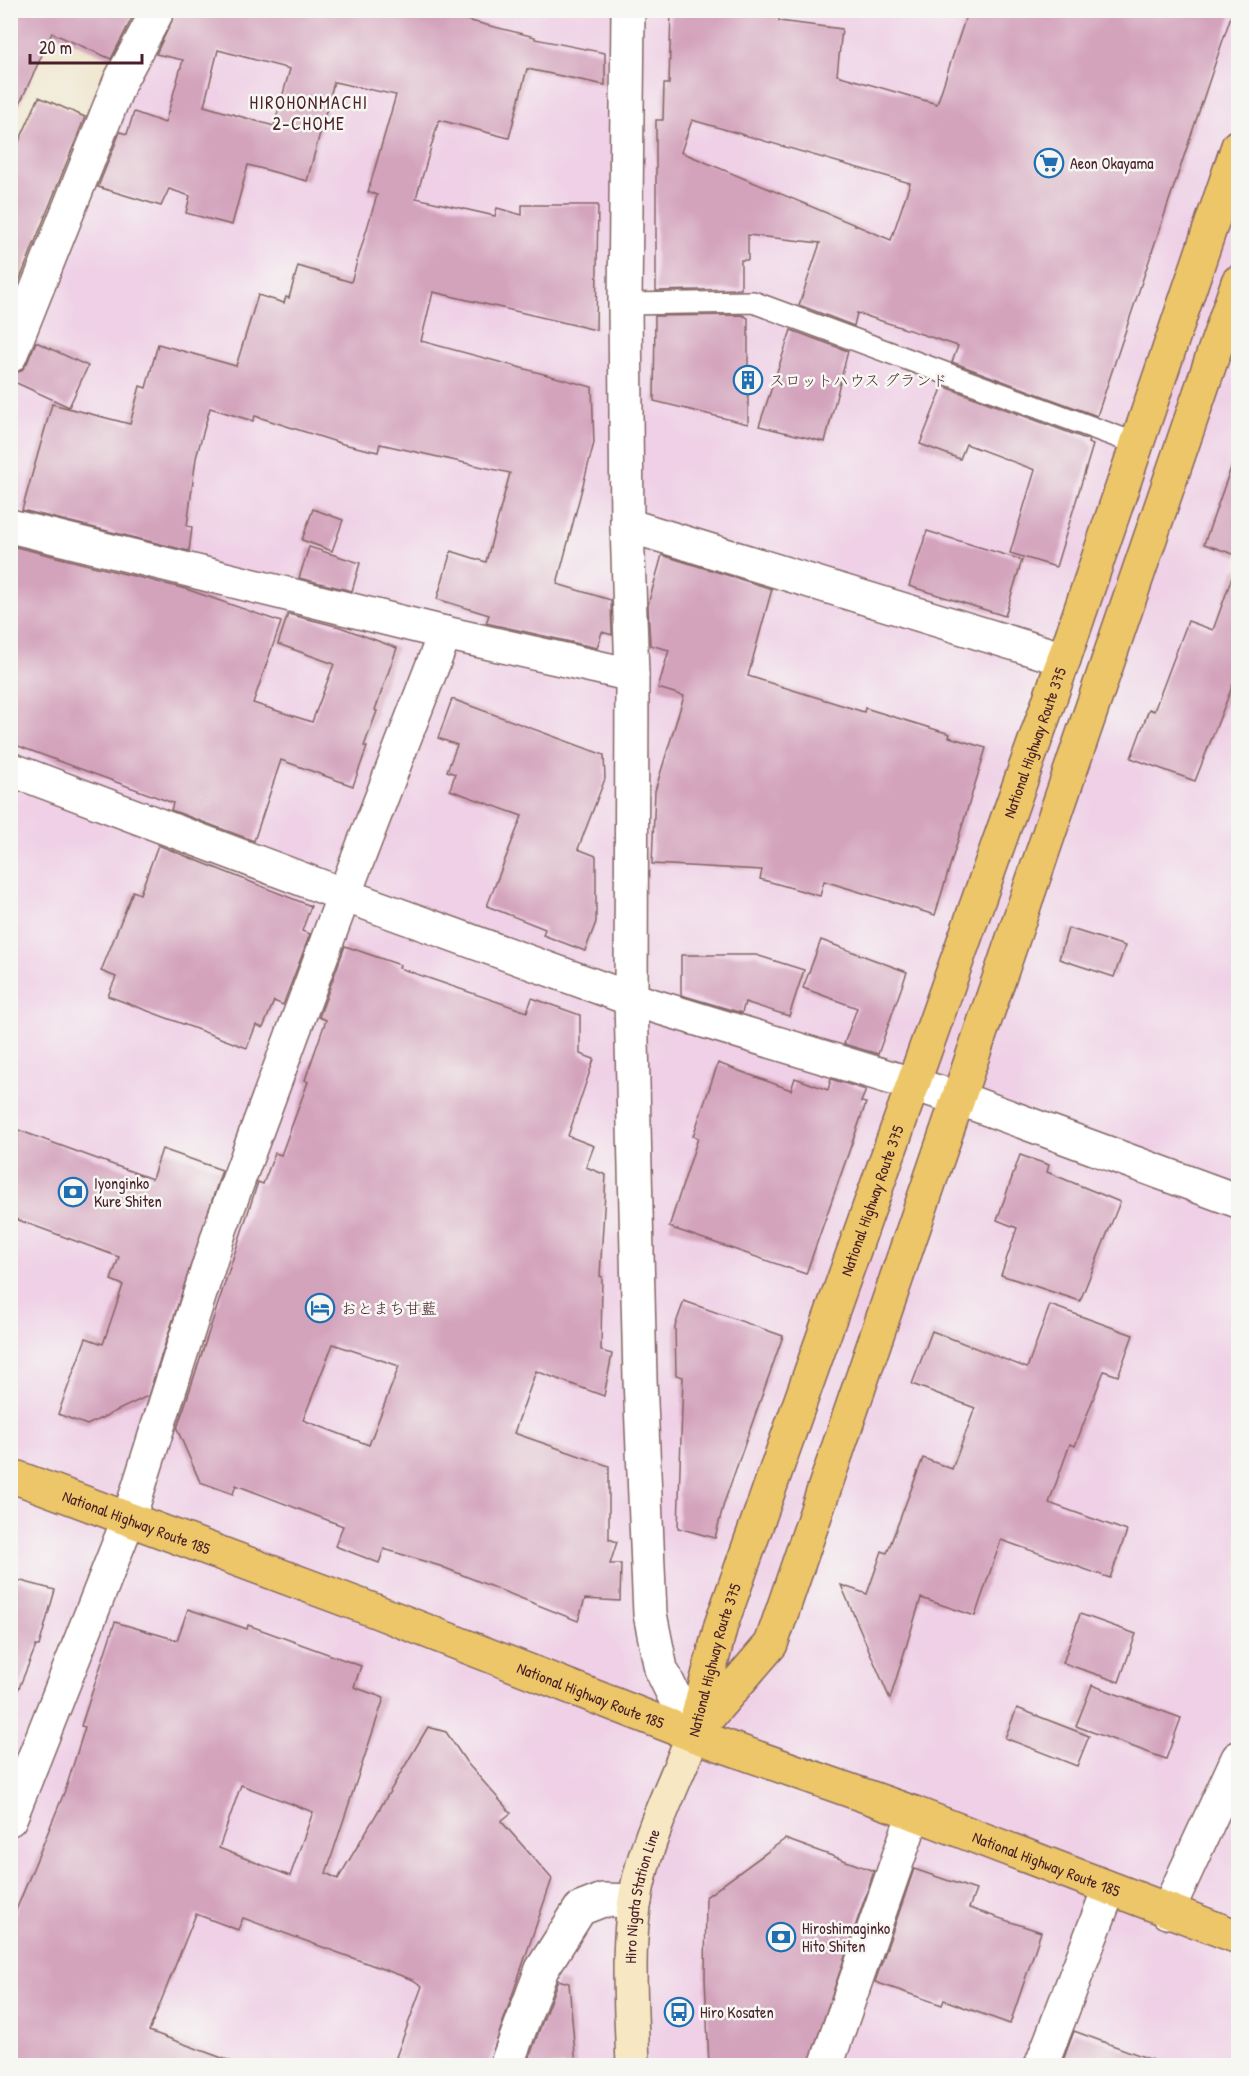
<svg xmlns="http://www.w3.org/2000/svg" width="1249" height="2076" font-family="'Patrick Hand','Klee One',sans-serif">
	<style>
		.built { fill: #efd0e6 }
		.building { fill: #d3a2bb; fill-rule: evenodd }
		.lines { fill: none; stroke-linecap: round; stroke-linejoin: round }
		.service-casing { stroke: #846564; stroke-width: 24 }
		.minor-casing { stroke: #846564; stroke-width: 36 }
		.tertiary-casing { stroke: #846564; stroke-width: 36 }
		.secondary-casing { stroke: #846564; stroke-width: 36 }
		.trunk-casing { stroke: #846564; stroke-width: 36 }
		.service { stroke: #fff; stroke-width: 21 }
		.minor { stroke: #fff; stroke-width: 33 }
		.tertiary { stroke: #fff; stroke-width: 33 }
		.secondary { stroke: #f7e8c3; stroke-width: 33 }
		.trunk { stroke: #ecc669; stroke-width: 33 }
		.labels { text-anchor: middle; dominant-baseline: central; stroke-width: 5; stroke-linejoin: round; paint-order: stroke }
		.poi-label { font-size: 16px; fill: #4a1f2b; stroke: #f6f6f2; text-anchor: start }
		.street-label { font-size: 16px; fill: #4a1f2b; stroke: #f6f6f2 }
		.neighbourhood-label { font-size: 18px; letter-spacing: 1.5px; fill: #4a1f2b; stroke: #f6f6f2 }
	</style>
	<rect width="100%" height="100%" fill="#f6f6f2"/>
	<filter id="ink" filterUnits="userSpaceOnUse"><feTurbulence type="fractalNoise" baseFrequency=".0167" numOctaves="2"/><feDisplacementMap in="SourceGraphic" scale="12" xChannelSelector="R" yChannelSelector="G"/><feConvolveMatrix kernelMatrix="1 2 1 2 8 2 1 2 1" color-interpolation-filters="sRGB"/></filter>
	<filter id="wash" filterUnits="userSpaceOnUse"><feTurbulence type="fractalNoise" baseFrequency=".008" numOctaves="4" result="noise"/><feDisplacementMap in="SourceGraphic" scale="24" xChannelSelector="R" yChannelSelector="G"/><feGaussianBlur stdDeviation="1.35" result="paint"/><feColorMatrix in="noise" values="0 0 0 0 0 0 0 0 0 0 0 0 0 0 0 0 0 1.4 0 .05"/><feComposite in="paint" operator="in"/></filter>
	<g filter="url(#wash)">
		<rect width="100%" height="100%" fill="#f0e6ce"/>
		<!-- built -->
		<path class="built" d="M 161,11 L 1238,11 L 1238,2065 L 11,2066 L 11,347 Z"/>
		<g id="blocks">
			<!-- building -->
			<g class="building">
				<path d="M 10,10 L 136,10 L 111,59 L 52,33 L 10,125 Z"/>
				<path d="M 177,10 L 448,10 L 446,15 L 535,37 L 535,39 L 605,53 L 605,85 L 527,69 L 509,138 L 439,120 L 416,198 L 495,216 L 497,208 L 522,215 L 522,205 L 598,205 L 596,330 L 433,292 L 421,341 L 592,387 L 594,443 L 557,584 L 611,600 L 612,635 L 602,632 L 597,648 L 486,623 L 489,615 L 437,599 L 451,551 L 486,562 L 510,473 L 380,444 L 378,452 L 343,444 L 255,416 L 253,421 L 210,408 L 196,458 L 187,526 L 192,527 L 189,551 L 22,510 L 52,404 L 130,424 L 140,386 L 146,388 L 158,344 L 236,366 L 258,295 L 284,303 L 286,297 L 289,298 L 298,266 L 351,282 L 377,195 L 368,192 L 396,95 L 334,82 L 307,181 L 248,165 L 232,225 L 186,213 L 190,196 L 169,189 L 161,206 L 98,187 L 120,132 L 127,134 L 134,112 L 165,123 L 183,60 L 156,54 ZM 218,50 L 290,69 L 274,126 L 204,106 Z"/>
				<path d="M 671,10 L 780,10 L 779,21 L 842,29 L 837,75 L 937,104 L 968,10 L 1233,10 L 1097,416 L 952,362 L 958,346 L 857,313 L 854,326 L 799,305 L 820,243 L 748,235 L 748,260 L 741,260 L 741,289 L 656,291 L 656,120 L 663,120 L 664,84 L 669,84 ZM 692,120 L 910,183 L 891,240 L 681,152 Z"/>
				<path d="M 39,97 L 85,117 L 10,304 L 10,162 Z"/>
				<path d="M 742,315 L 748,318 L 748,424 L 654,401 L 655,316 Z"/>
				<path d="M 791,330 L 848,351 L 825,442 L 759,426 Z"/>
				<path d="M 36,342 L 88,366 L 69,407 L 10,380 L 10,374 L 21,371 L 27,363 Z"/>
				<path d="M 943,386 L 1089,440 L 1088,443 L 1093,445 L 1056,567 L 1010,553 L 1035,470 L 966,444 L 960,459 L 920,444 Z"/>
				<path d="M 1234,459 L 1239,460 L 1239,556 L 1204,544 Z"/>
				<path d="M 313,509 L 343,520 L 332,551 L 302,540 Z"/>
				<path d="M 927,531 L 1022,560 L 1005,616 L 909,586 Z"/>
				<path d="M 12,546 L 186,589 L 281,622 L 253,703 L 312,722 L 334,664 L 278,644 L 288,614 L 340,627 L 397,648 L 375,710 L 377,711 L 364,746 L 367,747 L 353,786 L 281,760 L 254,841 L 171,810 L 173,803 L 10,743 Z"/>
				<path d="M 309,547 L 360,563 L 352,591 L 299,578 Z"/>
				<path d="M 662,555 L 772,589 L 748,676 L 864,712 L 865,708 L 950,734 L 949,737 L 986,748 L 935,915 L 824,881 L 820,896 L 760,879 L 762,870 L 652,864 L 655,791 L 684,696 L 658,688 L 669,650 L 650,645 L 648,605 Z"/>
				<path d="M 1235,569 L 1239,569 L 1239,669 L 1195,781 L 1131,758 L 1149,709 L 1154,711 L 1188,621 L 1213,630 Z"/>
				<path d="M 452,699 L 604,755 L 605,779 L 578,849 L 596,856 L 596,922 L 585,951 L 543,935 L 545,929 L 487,906 L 522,816 L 450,790 L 455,774 L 447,771 L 457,745 L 438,738 Z"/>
				<path d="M 158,845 L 311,906 L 302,931 L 310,934 L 283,1005 L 274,1001 L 263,1028 L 256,1025 L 247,1048 L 108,996 L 116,977 L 101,971 L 133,891 L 140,894 Z"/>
				<path d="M 1068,928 L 1125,946 L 1114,977 L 1059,959 Z"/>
				<path d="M 821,940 L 907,972 L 878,1054 L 844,1044 L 857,1008 L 803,988 Z"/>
				<path d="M 345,946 L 400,965 L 399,968 L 527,1012 L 532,998 L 580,1015 L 580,1054 L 594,1059 L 568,1136 L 594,1146 L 586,1167 L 606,1175 L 600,1276 L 602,1277 L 601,1351 L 612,1354 L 604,1396 L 536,1371 L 514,1433 L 609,1466 L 609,1539 L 617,1542 L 610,1564 L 621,1564 L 620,1601 L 585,1599 L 578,1621 L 440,1566 L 384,1549 L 379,1563 L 335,1546 L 343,1526 L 236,1485 L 233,1494 L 200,1482 L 177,1429 L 258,1182 L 263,1184 L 275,1153 L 281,1155 L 308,1082 L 305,1080 L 326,1020 L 319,1017 ZM 333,1344 L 399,1366 L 369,1445 L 303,1420 Z"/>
				<path d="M 681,955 L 756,955 L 804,970 L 789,1016 L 745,1002 L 742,1013 L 681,995 Z"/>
				<path d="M 718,1063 L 791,1090 L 795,1078 L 828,1090 L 831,1079 L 866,1090 L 861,1102 L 866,1103 L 806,1274 L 669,1227 L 698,1138 L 693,1136 Z"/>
				<path d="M 10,1127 L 152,1179 L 162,1149 L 222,1170 L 148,1396 L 87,1425 L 58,1414 L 86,1338 L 103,1344 L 123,1285 L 111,1280 L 119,1257 L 10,1217 Z"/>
				<path d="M 1020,1155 L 1049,1165 L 1047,1172 L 1120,1202 L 1080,1301 L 1001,1275 L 1017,1228 L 997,1220 Z"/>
				<path d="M 684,1301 L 783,1336 L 724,1503 L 715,1538 L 678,1528 L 683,1377 L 676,1375 L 675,1326 Z"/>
				<path d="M 1050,1305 L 1133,1335 L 1118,1376 L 1104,1371 L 1075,1446 L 1070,1444 L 1049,1503 L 1127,1531 L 1110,1578 L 1001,1540 L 975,1616 L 921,1598 L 890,1699 L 841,1585 L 867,1594 L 882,1551 L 887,1553 L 923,1458 L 952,1469 L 975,1408 L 912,1384 L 932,1331 L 1027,1368 Z"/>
				<path d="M 10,1578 L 55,1590 L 39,1646 L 36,1646 L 12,1705 Z"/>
				<path d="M 188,1609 L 247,1629 L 248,1625 L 361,1666 L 354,1687 L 384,1698 L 326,1873 L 338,1879 L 428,1727 L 446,1732 L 467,1763 L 511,1813 L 501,1821 L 552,1879 L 488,2066 L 421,2066 L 396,2057 L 422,1986 L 413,1980 L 243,1918 L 238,1930 L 196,1914 L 149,2031 L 233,2062 L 232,2066 L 10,2066 L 10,1925 L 66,1788 L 85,1727 L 81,1726 L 115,1622 L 177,1640 ZM 241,1785 L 313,1812 L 290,1876 L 219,1848 Z"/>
				<path d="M 1080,1614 L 1136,1634 L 1119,1682 L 1063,1663 Z"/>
				<path d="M 1092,1685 L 1181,1718 L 1166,1759 L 1076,1726 Z"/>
				<path d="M 1017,1708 L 1089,1736 L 1077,1766 L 1005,1738 Z"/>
				<path d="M 785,1839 L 874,1871 L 808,2066 L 709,2066 L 705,1978 L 706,1897 Z"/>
				<path d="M 914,1869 L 976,1890 L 969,1908 L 1041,1932 L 1010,2024 L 944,2000 L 942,2005 L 875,1982 Z"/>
				<path d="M 558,1980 L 569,1983 L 576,2066 L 526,2066 Z"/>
				<path d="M 1074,2031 L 1158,2062 L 1158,2066 L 1061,2066 Z"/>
			</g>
		</g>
	</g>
	<g filter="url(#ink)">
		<use href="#blocks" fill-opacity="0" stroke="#846564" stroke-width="1.5"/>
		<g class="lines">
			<!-- service casing -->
			<g class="service-casing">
				<path id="service" d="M 625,304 L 753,302 L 1137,444"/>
			</g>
			<!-- minor casing -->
			<g class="minor-casing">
				<g id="minor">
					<path d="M 10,356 L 120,81 L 158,10"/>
					<path d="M 627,525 L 1064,659"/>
					<path d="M 10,526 L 445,633 L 632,675"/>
					<path d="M 631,999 L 958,1098 L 1238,1201"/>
					<path d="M 10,1819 L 129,1518 L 221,1227 L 344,895 L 445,633"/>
					<path d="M 1167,1912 L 1238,1758"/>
					<path d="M 506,2066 L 542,1969 L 580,1909 L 603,1900 L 635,1901"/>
					<path d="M 826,2066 L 914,1813"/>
					<path d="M 1041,2066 L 1109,1889"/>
				</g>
			</g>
			<!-- tertiary casing -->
			<g class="tertiary-casing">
				<g id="tertiary">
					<path d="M 628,10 L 625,304 L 627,525 L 632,675 L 631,999 L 640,1379 L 650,1614 L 661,1669 L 693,1735"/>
					<path d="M 10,769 L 344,895 L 631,999"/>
				</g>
			</g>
			<!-- secondary casing -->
			<g class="secondary-casing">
				<g id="secondary">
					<path id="s1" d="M 633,2066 C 631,2001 624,1931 642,1868 C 654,1823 676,1779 693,1735"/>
				</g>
			</g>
			<!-- trunk casing -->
			<g class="trunk-casing">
				<g id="trunk">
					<path id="s2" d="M 10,1475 L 373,1610 L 693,1735 L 914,1813 L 1238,1937"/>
					<path d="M 698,1729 L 771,1644 L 1238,282"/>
					<path id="s3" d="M 693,1735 L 721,1625 L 1064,659 L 1238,146"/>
				</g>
			</g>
			<!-- service -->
			<use href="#service" class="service"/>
			<!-- minor -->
			<use href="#minor" class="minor"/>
			<!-- tertiary -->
			<use href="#tertiary" class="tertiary"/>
			<!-- secondary -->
			<use href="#secondary" class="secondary"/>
			<!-- trunk -->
			<use href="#trunk" class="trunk"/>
		</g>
	</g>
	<!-- icons -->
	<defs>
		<g id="supermarket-ring" transform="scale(1.5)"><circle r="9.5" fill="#f6f6f2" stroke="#1f6fb2" stroke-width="1.5"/><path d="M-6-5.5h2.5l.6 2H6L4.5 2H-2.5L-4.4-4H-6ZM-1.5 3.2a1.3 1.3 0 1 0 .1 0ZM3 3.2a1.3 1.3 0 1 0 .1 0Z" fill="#1f6fb2"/></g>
		<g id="building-ring" transform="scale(1.5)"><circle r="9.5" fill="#f6f6f2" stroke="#1f6fb2" stroke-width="1.5"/><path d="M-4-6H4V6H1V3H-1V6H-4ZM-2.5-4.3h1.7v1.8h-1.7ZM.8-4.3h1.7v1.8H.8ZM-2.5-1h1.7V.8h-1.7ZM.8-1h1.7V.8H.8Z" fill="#1f6fb2"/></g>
		<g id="bank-ring" transform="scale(1.5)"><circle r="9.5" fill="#f6f6f2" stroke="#1f6fb2" stroke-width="1.5"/><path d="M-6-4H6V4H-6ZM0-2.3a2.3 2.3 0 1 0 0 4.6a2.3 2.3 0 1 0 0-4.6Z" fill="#1f6fb2"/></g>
		<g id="hotel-ring" transform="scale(1.5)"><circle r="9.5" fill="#f6f6f2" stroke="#1f6fb2" stroke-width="1.5"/><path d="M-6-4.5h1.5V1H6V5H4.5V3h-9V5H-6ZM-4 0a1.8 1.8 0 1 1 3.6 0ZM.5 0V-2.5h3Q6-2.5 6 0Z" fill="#1f6fb2"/></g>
		<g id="bus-ring" transform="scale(1.5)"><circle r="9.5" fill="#f6f6f2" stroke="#1f6fb2" stroke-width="1.5"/><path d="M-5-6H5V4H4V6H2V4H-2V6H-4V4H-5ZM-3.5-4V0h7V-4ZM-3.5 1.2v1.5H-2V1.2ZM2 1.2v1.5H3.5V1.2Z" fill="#1f6fb2"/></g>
	</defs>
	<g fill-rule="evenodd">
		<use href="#supermarket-ring" x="1049" y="163"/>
		<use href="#building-ring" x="748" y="380"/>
		<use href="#bank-ring" x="73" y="1192"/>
		<use href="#hotel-ring" x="320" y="1308"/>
		<use href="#bank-ring" x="781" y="1937"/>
		<use href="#bus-ring" x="679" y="2012"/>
	</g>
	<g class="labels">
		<!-- poi labels -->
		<g class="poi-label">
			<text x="1070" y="163">Aeon Okayama</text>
			<text x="769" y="380">スロットハウス グランド</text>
			<text x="94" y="1183">Iyonginko<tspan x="94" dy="18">Kure Shiten</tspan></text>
			<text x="341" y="1308">おとまち甘藍</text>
			<text x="802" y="1928">Hiroshimaginko<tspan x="802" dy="18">Hito Shiten</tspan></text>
			<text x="700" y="2012">Hiro Kosaten</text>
		</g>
		<!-- street labels -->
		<g class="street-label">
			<text stroke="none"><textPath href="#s3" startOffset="1050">National Highway Route 375</textPath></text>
			<text stroke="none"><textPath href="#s3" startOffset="564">National Highway Route 375</textPath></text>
			<text stroke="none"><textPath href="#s2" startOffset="135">National Highway Route 185</textPath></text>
			<text stroke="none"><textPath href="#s3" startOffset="78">National Highway Route 375</textPath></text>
			<text stroke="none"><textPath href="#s2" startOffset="621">National Highway Route 185</textPath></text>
			<text stroke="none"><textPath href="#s2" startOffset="1107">National Highway Route 185</textPath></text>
			<text stroke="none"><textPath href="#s1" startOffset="171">Hiro Nigata Station Line</textPath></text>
		</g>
		<!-- neighbourhood labels -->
		<g class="neighbourhood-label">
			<text x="309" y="102">HIROHONMACHI<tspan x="309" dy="21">2-CHOME</tspan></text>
		</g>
	</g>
	<!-- margin -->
	<rect width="1249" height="2076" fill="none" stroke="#f6f6f2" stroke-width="36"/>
	<!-- scale -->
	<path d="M30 54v9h112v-9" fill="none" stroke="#4a1f2b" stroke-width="3"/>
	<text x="39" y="54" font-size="18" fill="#4a1f2b" stroke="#f6f6f2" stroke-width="4.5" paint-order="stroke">20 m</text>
</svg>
